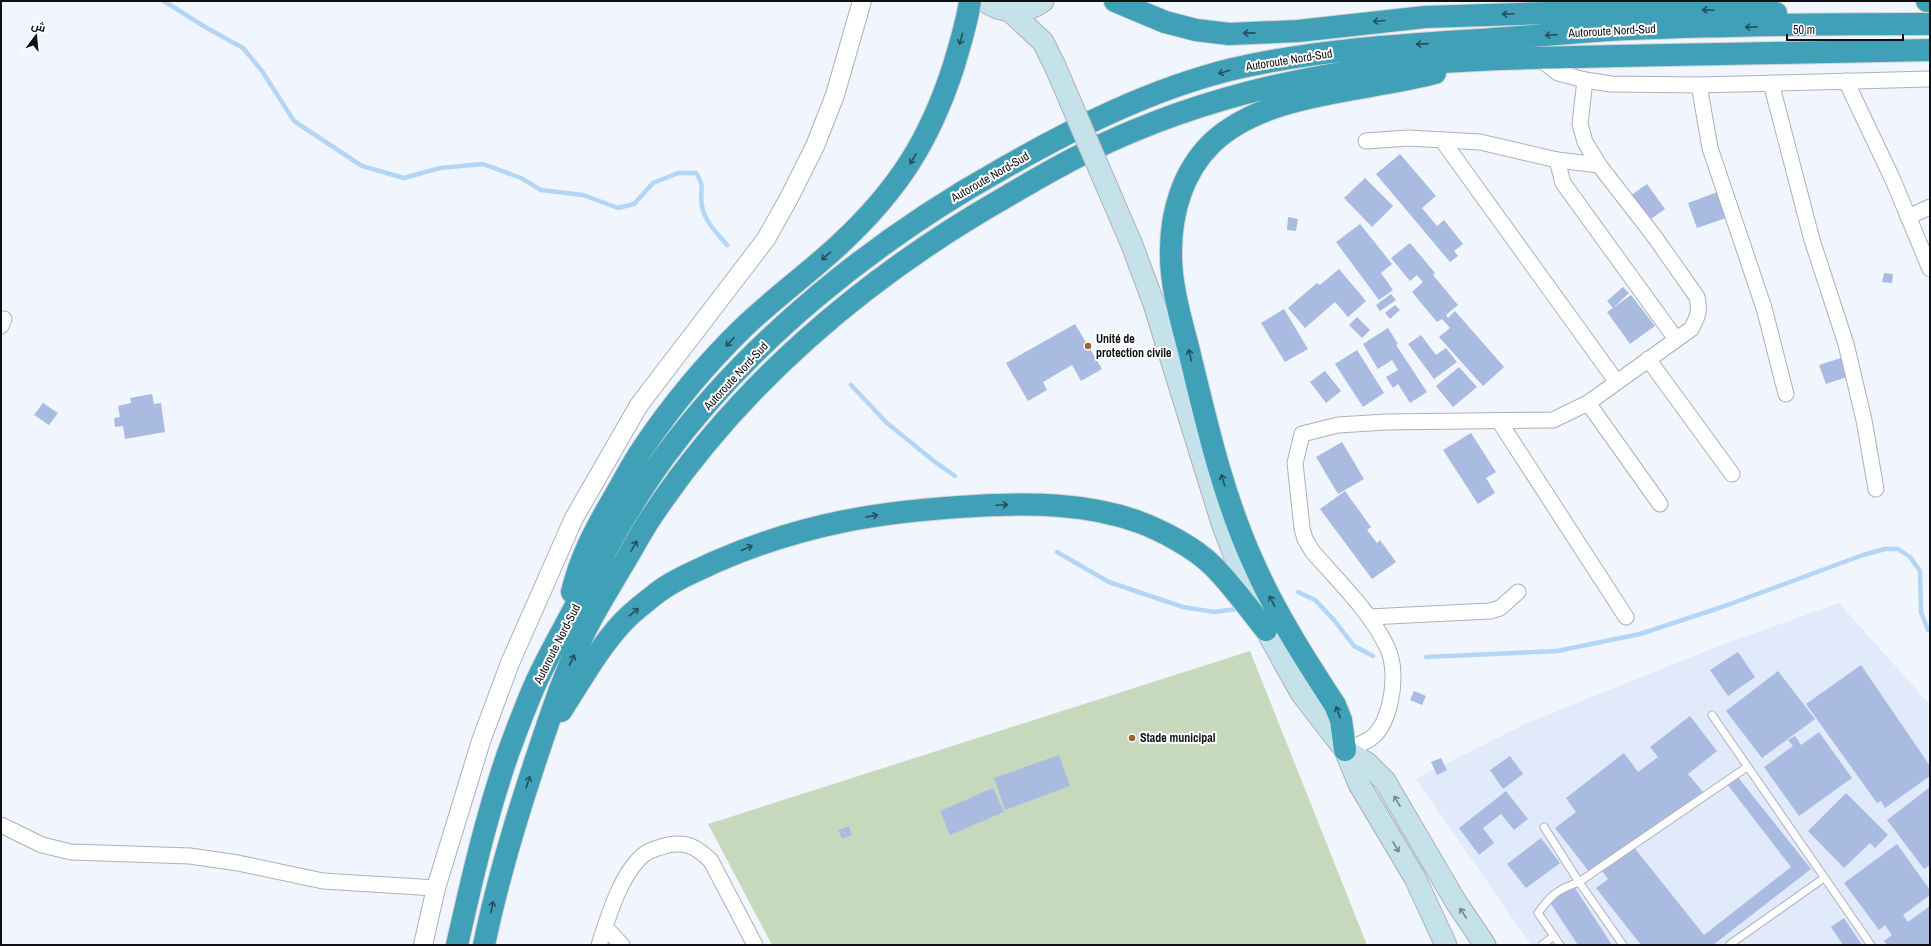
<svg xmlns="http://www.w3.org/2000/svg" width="1931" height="946" font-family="'Archivo Narrow',Cairo,sans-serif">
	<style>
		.built { fill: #e1eafb }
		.green { fill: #c7d9bc }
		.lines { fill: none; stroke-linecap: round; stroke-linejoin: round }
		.stream { stroke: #b4d6f6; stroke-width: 4.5 }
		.building { fill: #aabbe1 }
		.service-casing { stroke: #acb0ba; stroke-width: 9 }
		.minor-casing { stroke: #acb0ba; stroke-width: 17 }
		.tertiary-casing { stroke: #acb0ba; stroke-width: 20 }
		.secondary-casing { stroke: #acb0ba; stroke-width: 23 }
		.motorway-casing { stroke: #d4d4d5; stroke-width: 24 }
		.service { stroke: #fff; stroke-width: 7 }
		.minor { stroke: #fff; stroke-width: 15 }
		.tertiary { stroke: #fff; stroke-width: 18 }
		.secondary { stroke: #c5e2ea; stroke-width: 21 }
		.motorway { stroke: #3fa0b8; stroke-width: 22 }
		.secondary-bridge-casing { stroke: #acb0ba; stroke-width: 23; stroke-linecap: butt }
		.secondary-bridge { stroke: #c5e2ea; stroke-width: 21 }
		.oneway { stroke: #25515e }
		.oneway2 { stroke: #73848a }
		.poi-dot { fill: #a2642a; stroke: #fff; stroke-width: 1.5 }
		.labels { text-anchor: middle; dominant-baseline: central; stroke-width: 4; stroke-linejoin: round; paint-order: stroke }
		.street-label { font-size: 12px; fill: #0f1014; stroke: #fff }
		.poi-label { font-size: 12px; font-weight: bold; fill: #0f1014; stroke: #fff; text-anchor: start }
	</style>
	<rect width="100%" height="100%" fill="#f1f5fe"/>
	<!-- built -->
	<path class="built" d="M 1839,603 L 1930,705 L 1930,945 L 1531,945 L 1416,779 L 1523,725 L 1716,647 Z"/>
	<!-- green -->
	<path class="green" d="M 1250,651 L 1367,945 L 772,945 L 708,824 Z"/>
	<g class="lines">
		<!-- stream -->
		<g class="stream">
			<path d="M 164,1 L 205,27 L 243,48 L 262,71 L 294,121 L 362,166 L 404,178 L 440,168 L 483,164 L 521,178 L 541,190 L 583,195 L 618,208 L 634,204 L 653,183 L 678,173 L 696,173 C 706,187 699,192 702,206 C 705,222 717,233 727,245"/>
			<path d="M 851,385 L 887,423 L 935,462 L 955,476"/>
			<path d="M 1057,552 L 1109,582 L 1183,607 L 1214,612 L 1236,609"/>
			<path d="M 1298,592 L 1315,600 L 1334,620 L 1354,646 L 1373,656"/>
			<path d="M 1426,657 L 1557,651 L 1640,634 L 1722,607 L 1863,555 L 1885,549 L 1898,549 L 1910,557 L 1920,571 L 1921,612 L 1928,630 L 1930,630"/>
		</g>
	</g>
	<!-- building -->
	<g class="building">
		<path d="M 1400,154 L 1436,196 L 1422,208 L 1437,226 L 1444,220 L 1463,244 L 1454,251 L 1458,256 L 1450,262 L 1376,174 Z"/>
		<path d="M 1365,178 L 1393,206 L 1372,227 L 1344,198 Z"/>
		<path d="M 1647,184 L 1665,209 L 1648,221 L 1630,196 Z"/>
		<path d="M 1720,191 L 1729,217 L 1697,228 L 1688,203 Z"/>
		<path d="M 1288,217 L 1298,219 L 1296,231 L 1287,230 Z"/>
		<path d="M 1360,224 L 1392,264 L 1381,273 L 1393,290 L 1379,300 L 1336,242 Z"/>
		<path d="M 1410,243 L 1435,273 L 1433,275 L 1458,305 L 1446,315 L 1448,318 L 1455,311 L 1504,367 L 1483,386 L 1439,337 L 1450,328 L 1442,319 L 1437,322 L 1412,292 L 1423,282 L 1417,275 L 1410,281 L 1391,258 Z"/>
		<path d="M 1339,269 L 1366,301 L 1348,317 L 1335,302 L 1305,328 L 1288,308 L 1317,283 L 1320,285 Z"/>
		<path d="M 1884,273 L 1893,274 L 1892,283 L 1882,282 Z"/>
		<path d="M 1623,287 L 1629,293 L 1613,308 L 1607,301 Z"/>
		<path d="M 1391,294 L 1396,300 L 1380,311 L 1376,305 Z"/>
		<path d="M 1631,295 L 1655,326 L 1630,344 L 1607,312 Z"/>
		<path d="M 1395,305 L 1400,310 L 1390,319 L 1385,313 Z"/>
		<path d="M 1284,309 L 1308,349 L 1285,362 L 1261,323 Z"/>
		<path d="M 1357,317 L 1370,330 L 1362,338 L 1349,325 Z"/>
		<path d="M 1075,324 L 1102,369 L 1081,381 L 1072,365 L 1043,382 L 1047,390 L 1028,401 L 1006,363 Z"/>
		<path d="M 1388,328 L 1398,344 L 1396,345 L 1427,392 L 1410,403 L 1398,384 L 1393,388 L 1386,377 L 1398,370 L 1392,360 L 1378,369 L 1363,344 Z"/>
		<path d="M 1421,335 L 1436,355 L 1446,348 L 1457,362 L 1434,379 L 1408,344 Z"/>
		<path d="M 1357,350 L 1384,393 L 1363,407 L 1335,364 Z"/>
		<path d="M 1844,357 L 1850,376 L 1826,384 L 1819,365 Z"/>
		<path d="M 1459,367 L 1477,387 L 1453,407 L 1436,386 Z"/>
		<path d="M 1325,371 L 1341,391 L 1326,403 L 1310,382 Z"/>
		<path d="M 152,394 L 154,404 L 161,403 L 165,432 L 125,439 L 123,426 L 115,427 L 114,418 L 120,417 L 118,406 L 131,403 L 130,398 Z"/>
		<path d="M 43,403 L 58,413 L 49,425 L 34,415 Z"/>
		<path d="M 1471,433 L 1496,472 L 1486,478 L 1495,493 L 1478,504 L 1443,450 Z"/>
		<path d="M 1342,442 L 1364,479 L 1338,494 L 1316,457 Z"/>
		<path d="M 1345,491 L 1371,527 L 1367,530 L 1377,543 L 1380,540 L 1396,562 L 1372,579 L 1320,509 Z"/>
		<path d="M 1738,652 L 1755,677 L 1728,696 L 1710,670 Z"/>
		<path d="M 1861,665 L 1930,766 L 1930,776 L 1885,808 L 1881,801 L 1877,803 L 1806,704 Z"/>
		<path d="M 1778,671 L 1815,719 L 1762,758 L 1726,711 Z"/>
		<path d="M 1414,691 L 1426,696 L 1422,705 L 1410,700 Z"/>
		<path d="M 1690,716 L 1717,751 L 1688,774 L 1703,792 L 1633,846 L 1704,935 L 1791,867 L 1727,784 L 1737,776 L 1811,869 L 1713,945 L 1641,945 L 1596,888 L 1608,879 L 1599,867 L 1591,874 L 1555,828 L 1576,812 L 1566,798 L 1624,753 L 1638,772 L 1658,757 L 1650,747 Z"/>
		<path d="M 1819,732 L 1852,778 L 1799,816 L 1764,767 L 1793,746 L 1788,740 L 1795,736 L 1801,745 Z"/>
		<path d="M 1059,755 L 1070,786 L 1005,810 L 994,778 Z"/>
		<path d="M 1510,756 L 1523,774 L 1503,789 L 1490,770 Z"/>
		<path d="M 1441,758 L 1447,770 L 1437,775 L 1431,762 Z"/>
		<path d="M 1930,787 L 1930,865 L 1924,869 L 1887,820 Z"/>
		<path d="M 993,788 L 1004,812 L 950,835 L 940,811 Z"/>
		<path d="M 1506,791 L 1528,819 L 1514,830 L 1501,814 L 1483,828 L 1494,843 L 1479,855 L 1459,828 Z"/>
		<path d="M 1846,793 L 1888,835 L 1875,848 L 1870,843 L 1844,868 L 1808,831 Z"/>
		<path d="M 849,826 L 852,835 L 842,839 L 838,830 Z"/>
		<path d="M 1541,838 L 1560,863 L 1526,888 L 1507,864 Z"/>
		<path d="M 1897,844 L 1930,890 L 1930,895 L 1903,915 L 1908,922 L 1930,906 L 1930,945 L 1887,945 L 1884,941 L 1892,935 L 1885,925 L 1879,930 L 1844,883 Z"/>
		<path d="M 1573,885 L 1612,945 L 1578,945 L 1549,901 Z"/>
		<path d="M 1844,918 L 1862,945 L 1843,945 L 1831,927 Z"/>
	</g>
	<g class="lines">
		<!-- service casing -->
		<g class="service-casing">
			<g id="service">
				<path d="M 1712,715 L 1871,945"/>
				<path d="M 1544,827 L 1579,882 L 1623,945"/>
				<path d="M 1542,945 L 1554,936"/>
				<path d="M 1560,945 L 1538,913 C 1552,894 1557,890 1579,882 L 1747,767"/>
				<path d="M 1729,945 L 1824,878"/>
			</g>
		</g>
		<!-- minor casing -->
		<g class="minor-casing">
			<g id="minor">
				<path d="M 1539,58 L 1558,73 L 1585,80 L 1611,84 L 1699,85 L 1930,79"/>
				<path d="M 1846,81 L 1893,180 L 1930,269"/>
				<path d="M 1771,83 L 1812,240 L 1846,344 L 1864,420 L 1876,489"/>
				<path d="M 1699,85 L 1710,148 L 1764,308 L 1786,394"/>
				<path d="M 1442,140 L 1616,381"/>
				<path d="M 1366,141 L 1408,138 L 1480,142 L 1557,160 L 1599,165"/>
				<path d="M 1557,160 L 1563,183 L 1676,339"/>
				<path d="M 1908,217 L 1930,207"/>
				<path d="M 1,326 L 4,319"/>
				<path d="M 1648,359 L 1732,474"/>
				<path d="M 1588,403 L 1660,504"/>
				<path d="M 1499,421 L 1626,617"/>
				<path d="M 1369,617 L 1490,611 L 1500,608 L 1518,592"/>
				<path d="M 1345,750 C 1373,741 1383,733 1390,703 C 1394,686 1395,663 1387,647 C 1370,611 1338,581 1312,551 L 1305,539 L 1302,528 L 1295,463 L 1302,434 L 1338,425 L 1386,422 L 1553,420 L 1588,403 L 1691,329 C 1698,317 1700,311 1697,297 L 1654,236 L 1599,165 L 1585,142 L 1580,124 L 1585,80"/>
				<path d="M 1,825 L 42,845 L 71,852 L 190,856 L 238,863 L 323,881 L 436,888"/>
				<path d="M 605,927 L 622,945"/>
				<path d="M 599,945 C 608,918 621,871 646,853 C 652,849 661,847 668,845 C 687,841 698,848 711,861 L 755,945"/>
			</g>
		</g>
		<!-- tertiary casing -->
		<g class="tertiary-casing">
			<path id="tertiary" d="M 423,945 L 436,888 L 481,741 L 510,663 L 574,518 L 639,405 L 766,239 L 789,198 L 815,146 L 835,95 L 862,1"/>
		</g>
		<!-- secondary casing -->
		<g class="secondary-casing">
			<g id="secondary">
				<path d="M 985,1 C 1001,14 1027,14 1043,1"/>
				<path d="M 1010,11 L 1043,42 L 1055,66"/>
				<path d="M 1132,245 L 1154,304 L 1222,523 L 1244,581 L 1266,630 L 1301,693 L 1345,750 L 1359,784 L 1415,878 L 1446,945"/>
				<path d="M 1345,750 L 1367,763 L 1385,781 L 1456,902 L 1485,945"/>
			</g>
		</g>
		<!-- motorway casing -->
		<g class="motorway-casing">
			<g id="motorway">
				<path d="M 1115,1 L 1165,22 L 1196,30 L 1229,34 L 1298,31 L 1425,17 L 1672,9 L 1776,13"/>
				<path d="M 1927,1 L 1930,1"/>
				<path d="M 572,592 C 580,558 596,528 613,499 C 623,482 632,464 643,448 C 672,405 706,364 743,328 C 774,298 809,273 840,244 C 898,190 930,140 954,65 C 960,44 967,23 970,1"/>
				<path d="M 561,711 C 580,682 598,649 622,623 C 631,613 643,604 653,596 C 671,581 694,572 715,562 C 802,524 880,511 976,506 C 1030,503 1087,503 1139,522 C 1163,531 1195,548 1213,566 C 1233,586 1249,609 1266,630"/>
				<path d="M 1345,750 L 1341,720 L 1335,705 C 1305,659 1275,612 1253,562 C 1223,496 1207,425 1190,355 C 1182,322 1170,286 1171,251 C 1171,212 1183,171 1212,143 C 1267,91 1365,92 1435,73"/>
				<path d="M 457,945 C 472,879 487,812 510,748 C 519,724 528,699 539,676 C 550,653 563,630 575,607 C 602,556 630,504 664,457 C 751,339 875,240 1002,169 C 1074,128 1151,89 1233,69 C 1318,49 1407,45 1493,39 C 1538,36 1584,31 1629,29 C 1729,25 1830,24 1930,24"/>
				<path d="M 484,945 C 497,882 515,822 535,762 C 550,717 565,671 586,629 C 596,609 608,590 619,571 C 629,555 638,538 648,522 C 737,386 864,278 1004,198 C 1031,182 1058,166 1087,152 C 1166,113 1254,87 1341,73 C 1432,59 1524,58 1616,56 C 1721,54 1825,52 1930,50"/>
			</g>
		</g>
		<!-- service -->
		<use href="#service" class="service"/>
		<!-- minor -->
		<use href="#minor" class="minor"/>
		<!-- tertiary -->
		<use href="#tertiary" class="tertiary"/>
		<!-- secondary -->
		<use href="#secondary" class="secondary"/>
		<!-- motorway -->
		<use href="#motorway" class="motorway"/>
		<!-- secondary-bridge casing -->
		<g class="secondary-bridge-casing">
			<path id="secondary-bridge" d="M 1055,66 L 1132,245"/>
		</g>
		<!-- secondary-bridge -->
		<use href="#secondary-bridge" class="secondary-bridge"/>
	</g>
	<!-- one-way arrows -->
	<defs><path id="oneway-shaft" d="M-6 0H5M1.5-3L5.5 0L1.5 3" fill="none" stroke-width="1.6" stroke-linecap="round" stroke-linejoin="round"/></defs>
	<g class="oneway">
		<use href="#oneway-shaft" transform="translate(1708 10) rotate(-178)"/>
		<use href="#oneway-shaft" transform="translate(1508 14) rotate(178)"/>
		<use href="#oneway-shaft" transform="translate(1379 21) rotate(175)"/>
		<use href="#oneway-shaft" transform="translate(1751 27) rotate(179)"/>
		<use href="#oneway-shaft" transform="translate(1249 33) rotate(179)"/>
		<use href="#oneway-shaft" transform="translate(1551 35) rotate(176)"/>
		<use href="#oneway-shaft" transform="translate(961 39) rotate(106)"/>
		<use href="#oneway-shaft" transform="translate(1422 44) rotate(176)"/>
		<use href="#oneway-shaft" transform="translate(1224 72) rotate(163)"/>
		<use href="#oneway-shaft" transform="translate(913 159) rotate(121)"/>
		<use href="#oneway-shaft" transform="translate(826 256) rotate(139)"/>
		<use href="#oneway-shaft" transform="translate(730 342) rotate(133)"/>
		<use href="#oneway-shaft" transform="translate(1190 355) rotate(-104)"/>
		<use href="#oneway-shaft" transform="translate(1223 480) rotate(-106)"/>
		<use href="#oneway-shaft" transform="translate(1002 505) rotate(-3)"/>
		<use href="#oneway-shaft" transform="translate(872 516) rotate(-10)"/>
		<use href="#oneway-shaft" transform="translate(634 546) rotate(-60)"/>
		<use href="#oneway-shaft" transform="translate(747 548) rotate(-24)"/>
		<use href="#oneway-shaft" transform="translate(1272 601) rotate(-117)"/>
		<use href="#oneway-shaft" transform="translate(634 612) rotate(-40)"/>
		<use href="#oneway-shaft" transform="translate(572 660) rotate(-65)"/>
		<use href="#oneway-shaft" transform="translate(1338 712) rotate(-110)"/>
		<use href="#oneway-shaft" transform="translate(528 782) rotate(-72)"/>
		<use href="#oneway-shaft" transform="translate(492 907) rotate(-79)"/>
	</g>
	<g class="oneway2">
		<use href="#oneway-shaft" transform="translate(1397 801) rotate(-120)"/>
		<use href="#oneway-shaft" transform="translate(1396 847) rotate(59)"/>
		<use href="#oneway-shaft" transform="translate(1463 913) rotate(-123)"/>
	</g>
	<!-- markers -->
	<g class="poi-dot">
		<circle cx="1088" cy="346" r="4"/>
		<circle cx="1132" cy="738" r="4"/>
	</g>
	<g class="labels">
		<!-- street labels -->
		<g class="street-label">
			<text transform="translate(1612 31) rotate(-3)">Autoroute Nord-Sud</text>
			<text transform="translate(1289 60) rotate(-9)">Autoroute Nord-Sud</text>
			<text transform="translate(990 177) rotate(-30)">Autoroute Nord-Sud</text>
			<text transform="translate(736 376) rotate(-47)">Autoroute Nord-Sud</text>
			<text transform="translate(557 644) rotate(-63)">Autoroute Nord-Sud</text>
		</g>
		<!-- poi labels -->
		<g class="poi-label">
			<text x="1096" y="339">Unité de<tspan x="1096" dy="14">protection civile</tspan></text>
			<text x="1140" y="738">Stade municipal</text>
		</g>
	</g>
	<!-- border -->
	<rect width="1931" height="946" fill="none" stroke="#0f1014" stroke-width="4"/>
	<!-- north arrow -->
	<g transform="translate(36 36) rotate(16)" stroke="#ffffff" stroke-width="3" paint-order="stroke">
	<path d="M0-3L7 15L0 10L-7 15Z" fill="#0f1014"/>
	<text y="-6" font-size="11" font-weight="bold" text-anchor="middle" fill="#0f1014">ش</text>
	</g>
	<!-- scale -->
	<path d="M1787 34v6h116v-6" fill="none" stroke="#0f1014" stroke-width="2"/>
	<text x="1793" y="34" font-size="12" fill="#0f1014" stroke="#ffffff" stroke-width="3" paint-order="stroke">50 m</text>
</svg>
